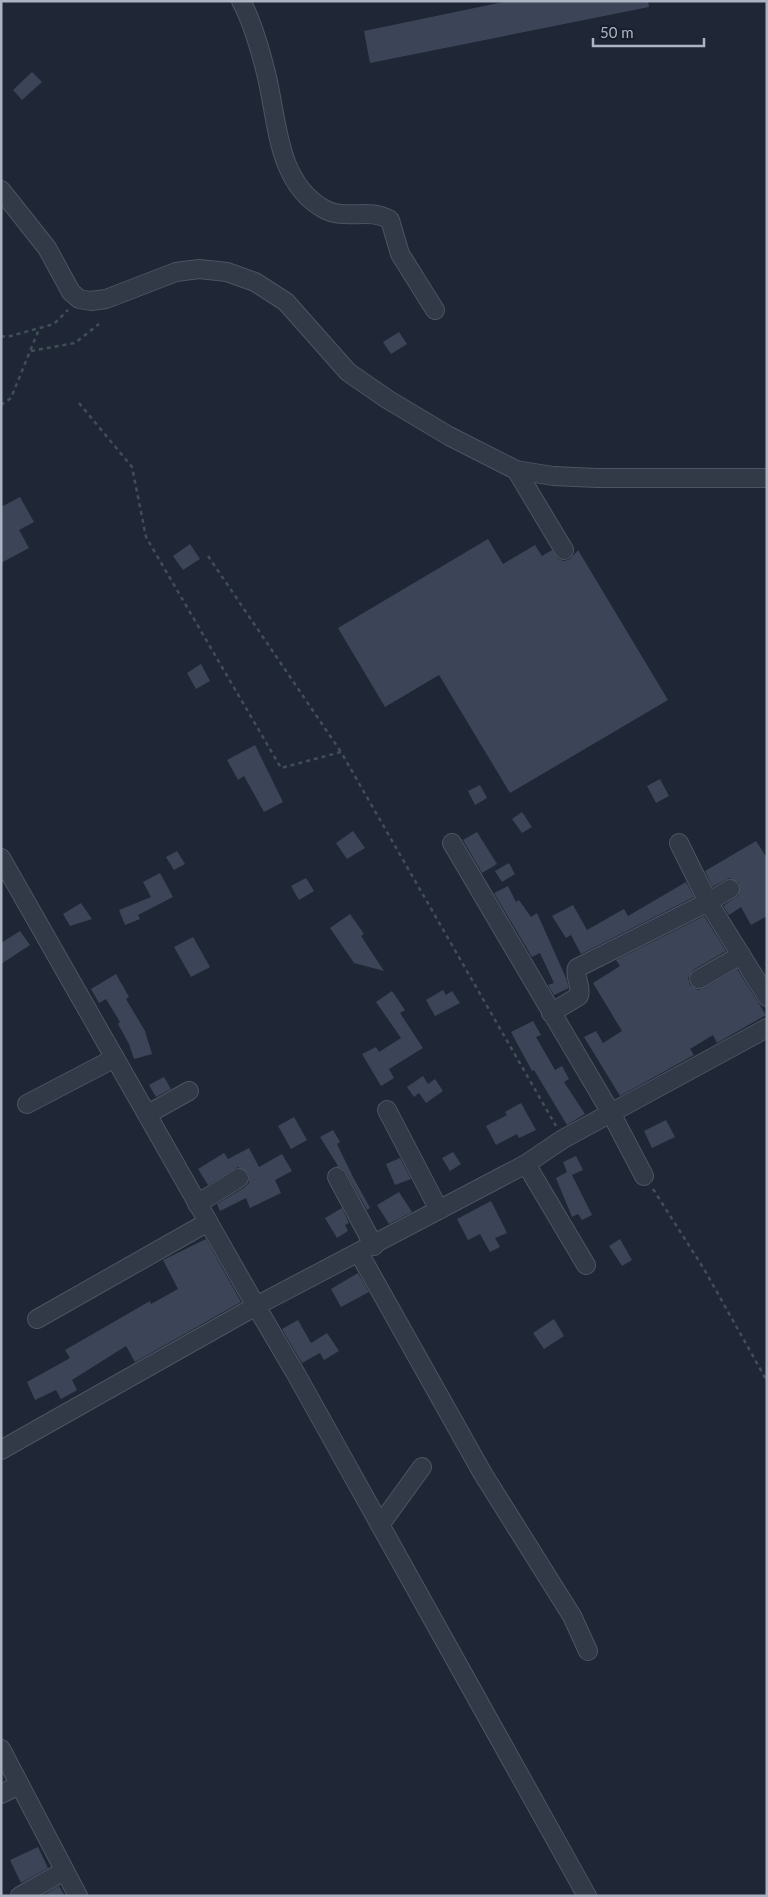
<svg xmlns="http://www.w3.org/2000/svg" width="768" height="1897" font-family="Lato,sans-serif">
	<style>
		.building { fill: #3b4557 }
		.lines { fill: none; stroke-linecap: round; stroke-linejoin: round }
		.minor-casing { stroke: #4d5462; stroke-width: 20 }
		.path { stroke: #3e5055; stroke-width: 2.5; stroke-dasharray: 4 4; stroke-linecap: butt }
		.minor { stroke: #323947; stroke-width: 18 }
	</style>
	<rect width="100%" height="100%" fill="#1f2736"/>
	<!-- building -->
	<g class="building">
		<path d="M 508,1 L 648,1 L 649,7 L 370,63 L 364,31 Z"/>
		<path d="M 32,72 L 42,82 L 22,100 L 13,90 Z"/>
		<path d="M 399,332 L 407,344 L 391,354 L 383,342 Z"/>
		<path d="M 20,497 L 34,522 L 19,530 L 29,548 L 1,563 L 1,507 Z"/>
		<path d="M 488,539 L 503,564 L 535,545 L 542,556 L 552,550 L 558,559 L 564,561 L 570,559 L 578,550 L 668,700 L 510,793 L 439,675 L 385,707 L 338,628 Z"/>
		<path d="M 190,544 L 200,559 L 183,570 L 173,556 Z"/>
		<path d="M 201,664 L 210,681 L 196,689 L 187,673 Z"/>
		<path d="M 255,745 L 283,802 L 264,812 L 244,776 L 238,780 L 227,760 Z"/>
		<path d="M 660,779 L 669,796 L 656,803 L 647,786 Z"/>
		<path d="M 480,785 L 487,798 L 475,805 L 468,791 Z"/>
		<path d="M 522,812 L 532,827 L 522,833 L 512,819 Z"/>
		<path d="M 353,831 L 365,848 L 347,859 L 336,843 Z"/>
		<path d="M 477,832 L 497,864 L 482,873 L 463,840 Z"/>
		<path d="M 756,841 L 767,858 L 767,916 L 751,925 L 741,907 L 729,915 L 723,906 L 739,895 L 739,883 L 729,878 L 712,887 L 705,871 Z"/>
		<path d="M 177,851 L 185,864 L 174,870 L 166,857 Z"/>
		<path d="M 509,863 L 515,874 L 502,882 L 495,871 Z"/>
		<path d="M 160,873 L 173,897 L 138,915 L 140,919 L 125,925 L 119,910 L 151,897 L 143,882 Z"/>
		<path d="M 306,878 L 314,891 L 299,900 L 291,886 Z"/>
		<path d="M 686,882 L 694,897 L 581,954 L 571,935 L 566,938 L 552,916 L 573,905 L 587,930 L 624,909 L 628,916 Z"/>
		<path d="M 508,886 L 516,902 L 519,900 L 531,917 L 537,913 L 566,978 L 569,988 L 554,995 L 548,985 L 554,983 L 540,953 L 532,957 L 494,893 Z"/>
		<path d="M 81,903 L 92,919 L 70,926 L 63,914 Z"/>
		<path d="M 350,914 L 364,934 L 361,936 L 384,971 L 354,963 L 330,928 Z"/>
		<path d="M 704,916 L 726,951 L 693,970 L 688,978 L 690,985 L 698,990 L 704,988 L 737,969 L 766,1015 L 717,1043 L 713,1035 L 690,1049 L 694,1055 L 620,1096 L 584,1037 L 596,1031 L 603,1043 L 622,1031 L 593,983 L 620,966 L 616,960 Z"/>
		<path d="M 20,931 L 30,945 L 1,964 L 1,943 Z"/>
		<path d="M 193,937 L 210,967 L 191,977 L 174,947 Z"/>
		<path d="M 116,974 L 129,997 L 126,999 L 145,1031 L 152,1054 L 134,1059 L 129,1044 L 118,1024 L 120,1022 L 106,999 L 99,1003 L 91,989 Z"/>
		<path d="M 443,990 L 446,995 L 452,991 L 460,1003 L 435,1016 L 426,1000 Z"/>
		<path d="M 392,991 L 405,1010 L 400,1013 L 423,1048 L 389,1069 L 394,1078 L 381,1086 L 362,1054 L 376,1047 L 379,1052 L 401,1038 L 376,1002 Z"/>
		<path d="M 533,1021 L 541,1035 L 536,1037 L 555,1070 L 562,1066 L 569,1079 L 564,1082 L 585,1114 L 567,1125 L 534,1070 L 532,1071 L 511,1032 Z"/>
		<path d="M 423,1076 L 428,1084 L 435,1079 L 443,1091 L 426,1103 L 419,1093 L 414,1097 L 407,1087 Z"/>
		<path d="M 164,1077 L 171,1089 L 156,1097 L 149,1085 Z"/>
		<path d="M 521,1103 L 536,1130 L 519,1138 L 517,1134 L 496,1145 L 486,1126 L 507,1115 L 505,1112 Z"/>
		<path d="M 294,1117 L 307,1140 L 291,1149 L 278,1126 Z"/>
		<path d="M 666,1120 L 675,1137 L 652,1148 L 644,1131 Z"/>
		<path d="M 333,1130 L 340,1142 L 337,1144 L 352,1175 L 370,1208 L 367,1210 L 346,1172 L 342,1168 L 335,1167 L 338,1166 L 320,1137 Z"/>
		<path d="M 249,1148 L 259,1167 L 282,1154 L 292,1171 L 275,1180 L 281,1193 L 250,1208 L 246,1198 L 220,1211 L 217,1204 L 245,1187 L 249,1183 L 248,1173 L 238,1167 L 208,1185 L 198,1169 L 224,1153 L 228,1159 Z"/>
		<path d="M 453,1152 L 461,1164 L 450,1171 L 442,1158 Z"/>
		<path d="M 576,1156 L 583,1170 L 572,1175 L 592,1215 L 582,1220 L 578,1214 L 572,1217 L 556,1178 L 567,1172 L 563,1162 Z"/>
		<path d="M 400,1158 L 411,1179 L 395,1185 L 386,1164 Z"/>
		<path d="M 399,1192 L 412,1212 L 389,1224 L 377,1205 Z"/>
		<path d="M 491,1201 L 507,1233 L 495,1238 L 500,1247 L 490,1252 L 480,1234 L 468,1240 L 457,1219 Z"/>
		<path d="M 342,1208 L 349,1223 L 345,1225 L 348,1231 L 337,1238 L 325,1218 Z"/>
		<path d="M 206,1239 L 241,1302 L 135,1362 L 126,1346 L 72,1380 L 77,1390 L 61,1399 L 56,1390 L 35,1400 L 27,1382 L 70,1358 L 65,1350 L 150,1301 L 151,1304 L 178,1289 L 163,1260 Z"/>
		<path d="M 620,1239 L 632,1260 L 622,1266 L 609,1246 Z"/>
		<path d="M 358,1273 L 369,1292 L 341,1307 L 331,1289 Z"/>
		<path d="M 554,1319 L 564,1336 L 544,1349 L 533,1333 Z"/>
		<path d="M 298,1320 L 311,1343 L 327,1333 L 339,1351 L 324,1360 L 320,1353 L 302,1363 L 282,1329 Z"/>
		<path d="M 38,1847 L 48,1868 L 21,1883 L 10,1860 Z"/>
		<path d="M 59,1886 L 65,1896 L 42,1896 Z"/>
	</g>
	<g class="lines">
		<!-- minor casing -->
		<g class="minor-casing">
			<g id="minor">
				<path d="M 241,1 C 253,23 260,49 266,73 C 278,120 276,182 324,209 C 345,221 369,207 390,220 L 400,254 L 435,310"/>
				<path d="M 1,190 L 47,248 L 71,292 L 79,299 L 91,301 L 106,299 L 176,272 L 199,269 L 227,272 L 255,282 L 286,302 L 348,372 L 387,399 L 449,436 L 516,470 L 553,476 L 597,478 L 767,478"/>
				<path d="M 516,470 L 564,550"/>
				<path d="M 452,843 L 611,1113 L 644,1176"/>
				<path d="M 679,843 L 708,902 L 767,997"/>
				<path d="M 1,858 L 256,1306 L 296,1374 L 587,1896"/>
				<path d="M 699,979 L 741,955"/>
				<path d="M 551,1013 L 579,996 C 582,986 574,977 577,968 L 708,902 L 730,889"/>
				<path d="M 27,1104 L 115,1058"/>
				<path d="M 387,1110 L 439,1210"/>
				<path d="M 148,1114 L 189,1091"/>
				<path d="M 526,1164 L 586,1265"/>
				<path d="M 337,1177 L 374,1246"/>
				<path d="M 197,1204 L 239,1178"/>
				<path d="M 359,1253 L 483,1474 L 572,1616 L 588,1651"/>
				<path d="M 37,1319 L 208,1222"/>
				<path d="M 1,1450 L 256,1306 L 526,1164 L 563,1139 L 767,1028"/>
				<path d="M 380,1525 L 422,1467"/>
				<path d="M 1,1749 L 78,1896"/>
				<path d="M 1,1794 L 19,1785"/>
				<path d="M 20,1896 L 64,1871"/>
			</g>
		</g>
		<!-- path -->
		<g class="path">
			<path d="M 1,336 L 7,337 L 54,324 L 68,310"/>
			<path d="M 31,351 L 75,343 L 99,324"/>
			<path d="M 79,403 L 132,467 L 146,537 L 281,768 L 341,752 L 556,1126"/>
			<path d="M 1,405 L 11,398 L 39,329"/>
			<path d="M 208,556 L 341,752"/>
			<path d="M 653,1189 L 704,1269 L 767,1381"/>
		</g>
		<!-- minor -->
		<use href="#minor" class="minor"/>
	</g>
	<!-- border -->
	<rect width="768" height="1897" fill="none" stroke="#acb4c4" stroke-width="5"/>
	<!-- scale -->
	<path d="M593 38v8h111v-8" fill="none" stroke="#acb4c4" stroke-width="2.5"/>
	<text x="600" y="38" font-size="15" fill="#acb4c4" stroke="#181e2b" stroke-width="4" paint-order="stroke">50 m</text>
</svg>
